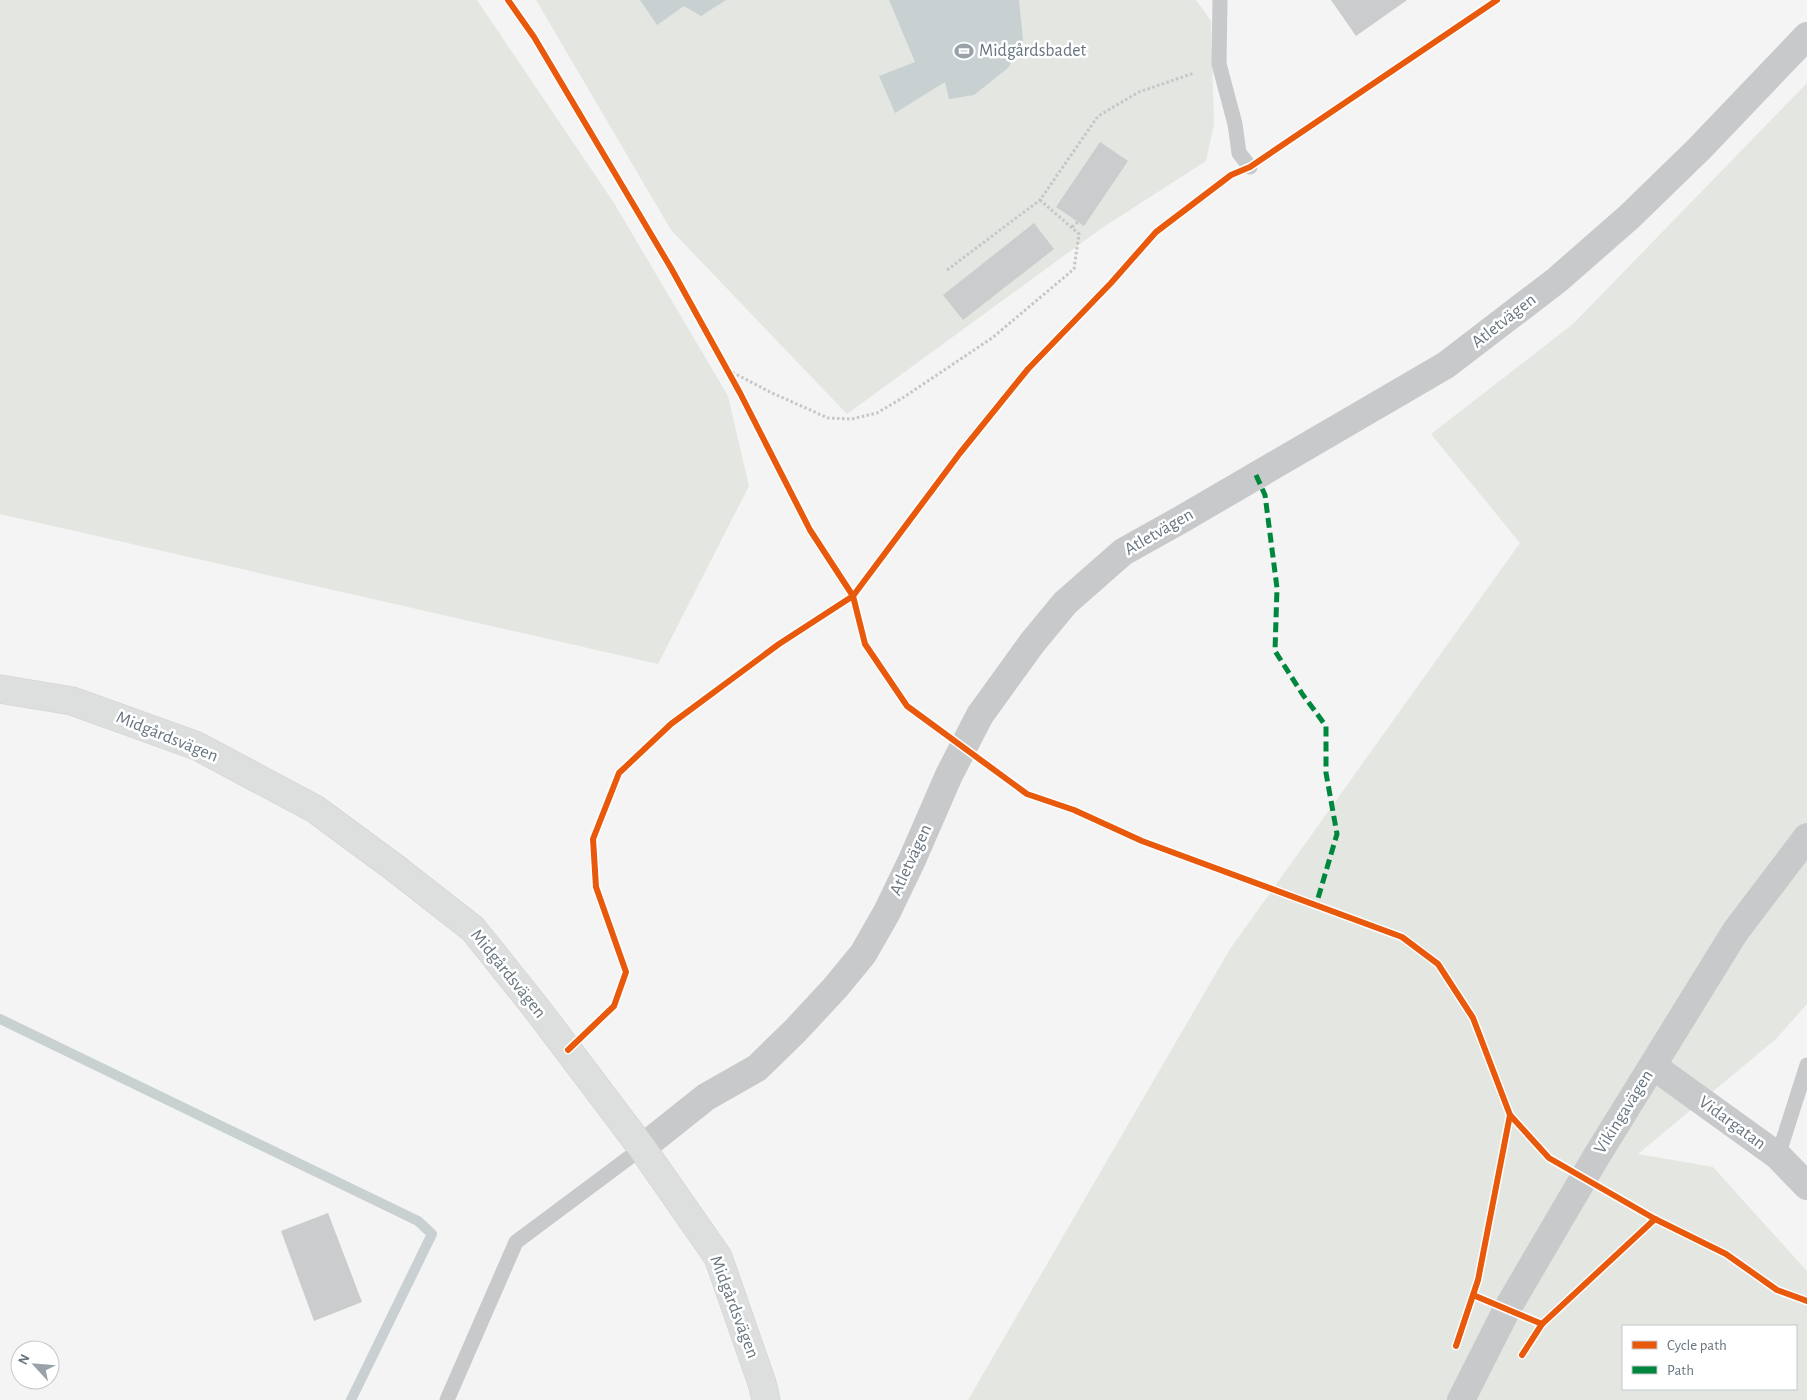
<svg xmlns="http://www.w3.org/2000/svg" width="1807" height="1400" font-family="'Alegreya Sans',sans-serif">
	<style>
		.green { fill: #e3e6e1; fill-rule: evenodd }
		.water { fill: #c8d0d2 }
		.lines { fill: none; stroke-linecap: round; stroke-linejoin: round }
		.stream { stroke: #c8d0d2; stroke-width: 10 }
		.building { fill: #cbcccd }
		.secondary-casing { stroke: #d0d1d1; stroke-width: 29 }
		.path { stroke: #c5c6c7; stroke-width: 3; stroke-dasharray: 2.5 2.5; stroke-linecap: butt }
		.lane { stroke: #c7c9ca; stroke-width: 15 }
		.street { stroke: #c7c9ca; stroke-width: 28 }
		.secondary { stroke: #dddede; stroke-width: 28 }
		.quiet { stroke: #00873e; stroke-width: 5; stroke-dasharray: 10 5; stroke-linecap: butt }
		.cycleway-casing { stroke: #fff; stroke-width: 9 }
		.cycleway { stroke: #e8590c; stroke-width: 6 }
		.labels { text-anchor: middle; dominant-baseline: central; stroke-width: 5; stroke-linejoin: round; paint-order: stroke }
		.poi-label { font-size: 18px; fill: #687680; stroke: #fff; text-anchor: start }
		.street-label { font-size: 18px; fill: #687680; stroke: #fff }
	</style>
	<rect width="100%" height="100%" fill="#f4f4f4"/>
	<!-- green -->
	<g class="green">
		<path d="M 0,0 L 477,0 L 614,203 L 728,396 L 749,486 L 658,664 L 0,514 Z"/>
		<path d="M 536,0 L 1196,0 L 1211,21 L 1214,124 L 1206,161 L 1102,228 L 847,414 L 671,230 Z"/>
		<path d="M 1807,83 L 1807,1004 L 1777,1038 L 1638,1154 L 1713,1167 L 1807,1271 L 1807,1400 L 968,1400 L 1230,949 L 1520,543 L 1431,434 L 1573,324 ZM 1623,1326 L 1796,1326 L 1796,1389 L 1623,1389 Z"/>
	</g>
	<!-- water -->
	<g class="water">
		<path d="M 640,0 L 726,0 L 701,16 L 684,6 L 657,25 Z"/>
		<path d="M 889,0 L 1019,0 L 1023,40 L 1008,68 L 974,95 L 949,99 L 945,82 L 895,113 L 879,76 L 915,62 Z"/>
	</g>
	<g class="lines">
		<!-- stream -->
		<path class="stream" d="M 0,1019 L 418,1221 L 432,1234 L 351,1400"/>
	</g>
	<!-- building -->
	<g class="building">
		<path d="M 1331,0 L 1407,0 L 1356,36 Z"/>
		<path d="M 1100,142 L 1128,161 L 1084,226 L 1056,207 Z"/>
		<path d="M 1034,223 L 1054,249 L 963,320 L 943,295 Z"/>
		<path d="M 328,1213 L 362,1302 L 314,1321 L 281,1231 Z"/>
	</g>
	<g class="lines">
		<!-- secondary casing -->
		<g class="secondary-casing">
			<path id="secondary" d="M 0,689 L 72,701 L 197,746 L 315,809 L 395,868 L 473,929 L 537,1009 L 642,1148 L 718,1257 L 762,1383 L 766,1400"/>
		</g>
		<!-- path -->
		<g class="path">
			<path d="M 1072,227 L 1078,222"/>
			<path d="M 947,270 L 1040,200 L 1098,116 L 1139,92 L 1194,73"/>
			<path d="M 728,370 L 770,392 L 828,418 L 852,419 L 877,413 L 904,397 L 992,338 L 1074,269 L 1079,234 L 1040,200"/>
		</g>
		<!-- lane -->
		<g class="lane">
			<path d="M 1220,0 L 1219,64 L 1235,124 L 1239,153 L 1250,167"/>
			<path d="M 1778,1156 L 1807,1065"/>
			<path d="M 447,1400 L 516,1242 L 642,1148"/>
		</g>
		<!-- street -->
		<g class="street">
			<path d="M 1653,1066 L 1778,1156 L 1807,1186"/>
			<path d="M 642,1148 L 706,1097 L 757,1068 L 795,1031 L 835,988 L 863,954 L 887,912 L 912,860 L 949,775 L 980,715 L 1032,643 L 1065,603 L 1123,552 L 1182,519 L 1446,365 L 1557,280 L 1629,217 L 1699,149 L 1807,36"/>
			<path d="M 1461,1400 L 1507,1309 L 1596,1157 L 1735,932 L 1807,837"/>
		</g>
		<!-- secondary -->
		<use href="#secondary" class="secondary"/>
		<!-- quiet -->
		<path class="quiet" d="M 1256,475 L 1265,495 L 1277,588 L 1275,651 L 1303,695 L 1326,726 L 1326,773 L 1337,834 L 1316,905"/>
		<!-- cycleway casing -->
		<g class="cycleway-casing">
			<g id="cycleway">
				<path d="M 508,0 L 534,37 L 671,268 L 740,393 L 810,530 L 853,596 L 865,644 L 907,706 L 1027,794 L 1074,810 L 1142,841 L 1402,937 L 1438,964 L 1473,1018 L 1510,1115 L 1478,1280 L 1456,1346"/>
				<path d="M 568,1050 L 614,1006 L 626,972 L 596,887 L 593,839 L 619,773 L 671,724 L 779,644 L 853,596 L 960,453 L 1028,369 L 1111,283 L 1156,232 L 1231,175 L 1250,167 L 1497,0"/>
				<path d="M 1510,1115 L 1549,1158 L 1655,1219 L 1542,1324 L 1522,1355"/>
				<path d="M 1655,1219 L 1726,1254 L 1777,1290 L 1807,1301"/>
				<path d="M 1473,1295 L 1542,1324"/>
			</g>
		</g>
		<!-- cycleway -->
		<use href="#cycleway" class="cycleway"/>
	</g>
	<!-- icons -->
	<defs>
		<g id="stadium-bare" transform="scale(1.5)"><path d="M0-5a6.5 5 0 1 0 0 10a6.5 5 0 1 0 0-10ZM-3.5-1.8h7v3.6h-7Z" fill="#99a2a9" stroke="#fff" stroke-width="2.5" paint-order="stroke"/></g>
	</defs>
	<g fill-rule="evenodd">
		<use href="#stadium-bare" x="964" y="51"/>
	</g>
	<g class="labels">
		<!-- poi labels -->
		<g class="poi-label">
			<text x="979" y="51">Midgårdsbadet</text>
		</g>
		<!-- street labels -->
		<g class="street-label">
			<text transform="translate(1504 321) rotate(-38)">Atletvägen</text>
			<text transform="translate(1159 532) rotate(-30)">Atletvägen</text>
			<text transform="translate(167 737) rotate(22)">Midgårdsvägen</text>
			<text transform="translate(911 860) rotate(-65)">Atletvägen</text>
			<text transform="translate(508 974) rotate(51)">Midgårdsvägen</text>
			<text transform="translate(1624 1112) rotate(-58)">Vikingavägen</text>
			<text transform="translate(1732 1123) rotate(36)">Vidargatan</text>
			<text transform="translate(734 1307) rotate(69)">Midgårdsvägen</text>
		</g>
	</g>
	<!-- legend -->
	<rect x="1622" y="1325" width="175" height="65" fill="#ffffff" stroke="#c3c8cc"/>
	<rect x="1632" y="1341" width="25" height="8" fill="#e8590c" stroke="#c3c8cc"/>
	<text x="1667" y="1350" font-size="15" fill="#687680">Cycle path</text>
	<rect x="1632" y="1366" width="25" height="8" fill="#00873e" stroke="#c3c8cc"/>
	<text x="1667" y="1375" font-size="15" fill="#687680">Path</text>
	<!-- north arrow -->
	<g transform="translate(35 1365) rotate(296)"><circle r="24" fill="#ffffff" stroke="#c3c8cc"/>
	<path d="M0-4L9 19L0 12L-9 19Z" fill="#99a2a9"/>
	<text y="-8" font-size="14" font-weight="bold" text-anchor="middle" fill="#687680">N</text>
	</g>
</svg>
